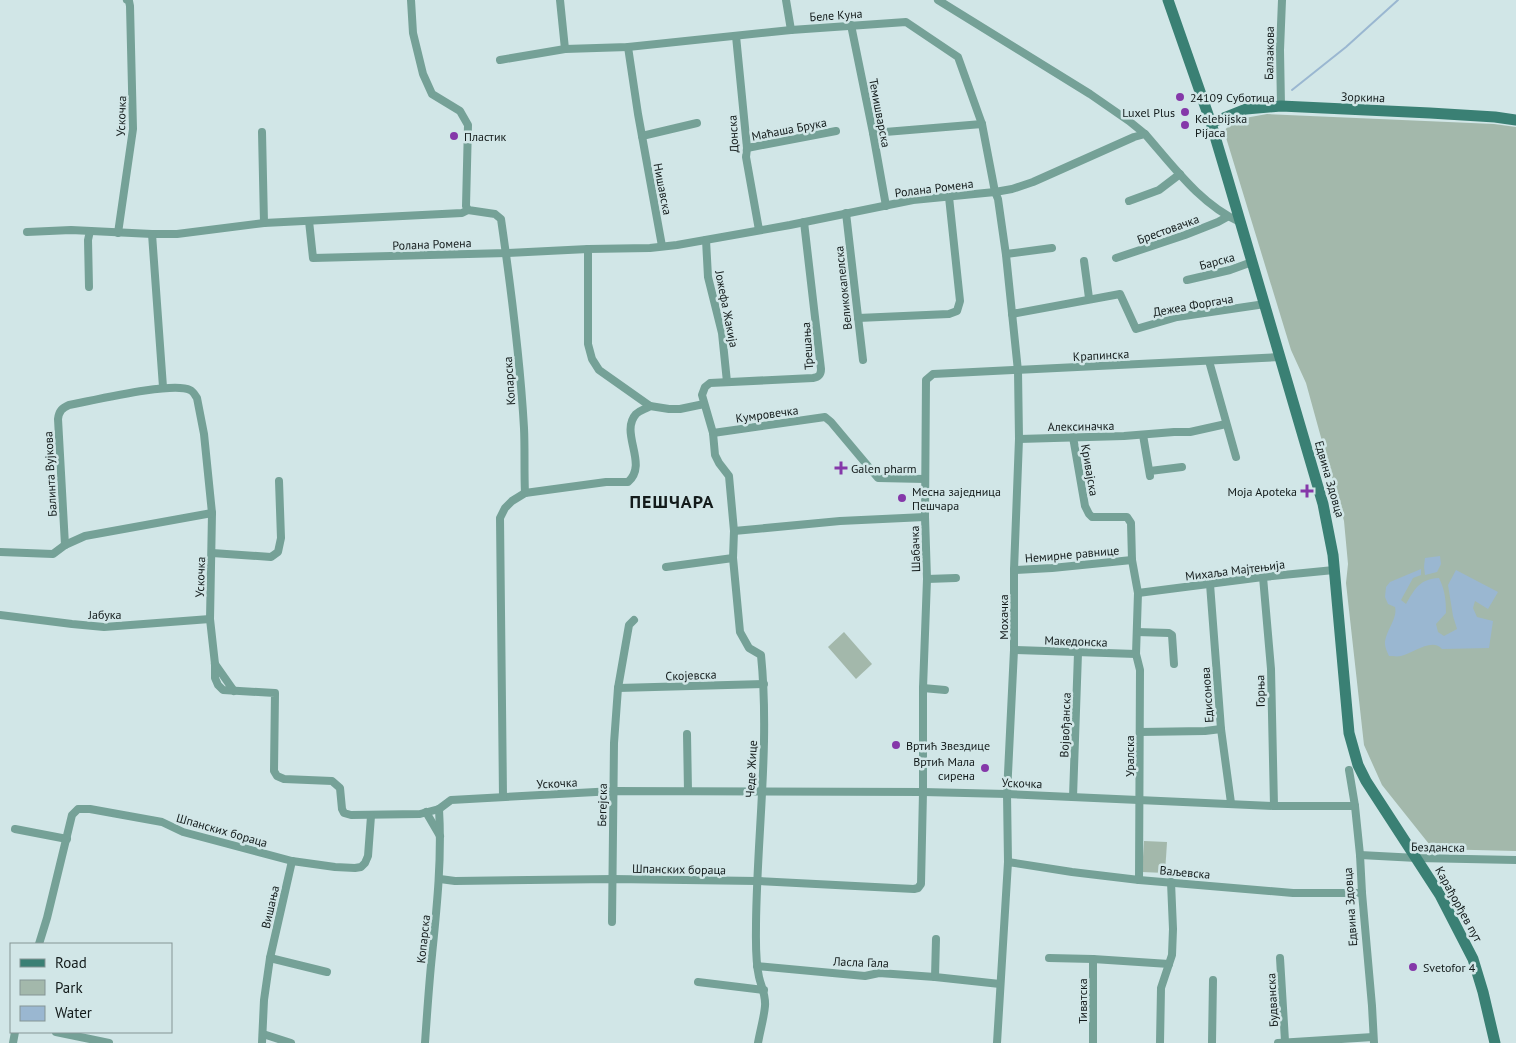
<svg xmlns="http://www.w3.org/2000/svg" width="1516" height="1043" font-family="'PT Sans',sans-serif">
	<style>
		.green { fill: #a3b8ab }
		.water { fill: #9ab7d1 }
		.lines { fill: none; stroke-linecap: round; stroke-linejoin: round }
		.stream { stroke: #9ab7d1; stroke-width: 2 }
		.street { stroke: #75a197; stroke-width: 8 }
		.secondary { stroke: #3a8074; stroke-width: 11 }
		.poi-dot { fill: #8538a9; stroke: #d1e6e7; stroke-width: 2 }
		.labels { text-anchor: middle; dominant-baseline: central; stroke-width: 5; stroke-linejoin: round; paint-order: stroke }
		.street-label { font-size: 12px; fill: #131b1b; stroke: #d1e6e7 }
		.poi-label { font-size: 12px; fill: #131b1b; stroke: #d1e6e7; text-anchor: start }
		.district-label { font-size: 18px; font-weight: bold; letter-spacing: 1px; fill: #131b1b; stroke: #d1e6e7 }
	</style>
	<rect width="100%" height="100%" fill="#d1e6e7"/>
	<!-- green -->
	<g class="green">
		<path d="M 1267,114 L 1494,124 L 1516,127 L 1516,851 L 1433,849 L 1382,785 L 1364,745 L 1346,583 L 1348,564 L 1344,521 L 1306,383 L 1291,350 L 1224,131 L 1234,120 Z"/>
		<path d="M 844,632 L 872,664 L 856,679 L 828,647 Z"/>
		<path d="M 1144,841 L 1167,842 L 1165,873 L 1142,872 Z"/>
	</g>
	<!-- water -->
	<g class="water">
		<path d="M 1440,556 L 1441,564 L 1437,572 L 1425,575 L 1424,567 L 1425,558 Z"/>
		<path d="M 1421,569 L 1421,575 L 1413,578 L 1401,600 L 1406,604 C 1415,589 1419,579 1439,578 C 1445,590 1446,600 1446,613 L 1436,624 L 1438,632 L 1444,636 L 1457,629 L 1453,616 L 1448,585 L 1456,570 L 1498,592 L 1488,609 L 1475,601 L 1473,608 L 1477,617 L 1493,621 L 1489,648 L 1442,649 C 1432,637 1412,654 1401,656 C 1397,657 1392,656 1389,656 C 1387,652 1385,647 1385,644 C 1385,631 1398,619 1395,607 L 1388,604 L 1385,597 L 1386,587 L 1390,582 Z"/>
	</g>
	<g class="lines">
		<!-- stream -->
		<path class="stream" d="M 1292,90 L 1346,47 L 1398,0"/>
		<!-- street -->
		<g class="street">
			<path d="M 411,0 L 413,33 L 423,74 L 432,94 L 460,111 L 468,125 L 466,206 L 468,210 L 495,214 L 501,219 C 511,288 520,358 524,428 C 525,449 524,471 525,493"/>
			<path d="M 560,0 L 565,49"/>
			<path d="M 786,0 L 791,30"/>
			<path d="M 938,0 L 1090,94 L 1129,121 L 1145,134"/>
			<path d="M 851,25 L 873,133 L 886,206"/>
			<path d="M 736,36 L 747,148 L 746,157 L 759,230"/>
			<path d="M 628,47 L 638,114 L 662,246"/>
			<path d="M 500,60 L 565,49 L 628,47 L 791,30 L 906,22 L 958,57 L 982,124 L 995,192 L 998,199 L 1006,255 L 1018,371 L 1019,439 L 1014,570 L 1014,650 L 1007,794 L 1008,862 L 997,1043"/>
			<path d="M 1281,106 L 1280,50 L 1282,0"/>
			<path d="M 262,132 L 264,223"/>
			<path d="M 873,133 L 982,124"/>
			<path d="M 642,136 L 697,123"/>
			<path d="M 747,148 L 836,131"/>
			<path d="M 1129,201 L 1159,190 L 1180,174"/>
			<path d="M 846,213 L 863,360"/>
			<path d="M 309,221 L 313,258 L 507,253 L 588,249 L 650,248 L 677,245 L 790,225 L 913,200 L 995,192 L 1012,189 L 1033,182 L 1134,137 L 1145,134 C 1173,166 1201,205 1240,222"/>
			<path d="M 27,232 L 71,230 L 152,234 L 177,234 L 264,223 L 462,213 L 468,210"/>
			<path d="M 118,233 L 133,129 L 130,6 L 129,1 L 127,0"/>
			<path d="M 152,234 L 163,387"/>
			<path d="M 706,240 L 708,277 L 722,333 L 727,382"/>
			<path d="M 588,249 L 588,344 L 592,359 L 599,370 L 650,406 L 669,409 L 680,409 L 704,404"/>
			<path d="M 1006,254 L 1052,248"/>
			<path d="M 1116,258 L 1185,235 L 1218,222 L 1227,217"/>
			<path d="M 1084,261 L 1089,298"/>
			<path d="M 1187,280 L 1230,270 L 1252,262"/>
			<path d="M 89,287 L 88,240 L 90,231"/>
			<path d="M 1012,314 L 1120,294 L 1136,329 L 1177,317 L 1265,304"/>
			<path d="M 858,318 L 949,314 L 957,311 L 960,301 L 949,197"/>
			<path d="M 1209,361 L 1236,457"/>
			<path d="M 713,433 L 825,417 L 831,422 L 878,478 L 925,479"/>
			<path d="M 1143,435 L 1150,476"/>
			<path d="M 1073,437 L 1085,506 L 1089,514 L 1092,517 L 1127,517 L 1131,523 L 1132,560 L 1138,593 L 1136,654 L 1140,670 L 1139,880"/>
			<path d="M 1019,439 L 1124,436 L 1174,432 L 1190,432 L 1226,424"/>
			<path d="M 1150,471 L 1182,467"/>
			<path d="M 734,531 L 840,521 L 925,517"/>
			<path d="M 65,545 L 58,419 C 59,411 62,408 69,405 C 91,401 173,381 190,390 C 193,391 195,395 197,398 L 204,434 L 212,513 L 210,619 L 215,664 L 215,678 L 218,685 L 223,690 L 275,693 L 274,771 L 277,776 L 284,779 L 332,781 L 340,788 L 342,809 L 344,813 L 351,815 L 420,814 L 439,809 L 451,800 L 614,791 L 923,792 L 1007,794 L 1274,806 L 1355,806"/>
			<path d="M 0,552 L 53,554 L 65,545 L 85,536 L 212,513"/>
			<path d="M 212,553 L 271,557 L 278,552 L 281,538 L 279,481"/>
			<path d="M 666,567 L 733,558"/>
			<path d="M 1014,570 L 1052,568 L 1132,560"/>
			<path d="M 1263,577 L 1271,669 L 1274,806"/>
			<path d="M 927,579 L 956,578"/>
			<path d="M 1210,584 L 1221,729 L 1231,803"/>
			<path d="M 1138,593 L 1263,577 L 1334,570"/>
			<path d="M 0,615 L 72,624 L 104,627 L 210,619"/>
			<path d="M 1137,632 L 1169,633 L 1172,635 L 1174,664"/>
			<path d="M 1014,650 L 1136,654"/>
			<path d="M 215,664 L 234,691"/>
			<path d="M 618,688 L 764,684"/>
			<path d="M 923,688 L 945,690"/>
			<path d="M 1140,732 L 1205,731 L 1221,729"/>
			<path d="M 687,734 L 688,791"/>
			<path d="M 1349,770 L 1355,806 L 1360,855 L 1362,893 L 1372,1006 L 1374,1043"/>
			<path d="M 503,797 L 500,518 L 505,508 L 512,501 L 525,493 L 606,482 L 628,482 C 649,464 619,433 636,414 C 640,410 646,409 650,406"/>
			<path d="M 1073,797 L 1078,653"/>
			<path d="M 426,812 L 440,836"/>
			<path d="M 15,829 L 67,839"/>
			<path d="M 1360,855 L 1417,858 L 1516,860"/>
			<path d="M 1008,862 L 1072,872 L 1139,880 L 1293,893 L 1362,893"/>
			<path d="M 440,879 L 455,881 L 613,879 L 757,881 L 914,889 L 918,888 L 921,884 L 923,792 L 923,688 L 927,579 L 925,517 L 926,380 L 933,374 L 1280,357"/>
			<path d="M 612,922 L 614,743 L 618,688 L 629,625 L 634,620"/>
			<path d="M 39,944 L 47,918 L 72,815 L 78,809 L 90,809 L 162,822 L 183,832 L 292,861 L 335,867 L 355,868 L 361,867 L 365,863 L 368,856 L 371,816"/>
			<path d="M 270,958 L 327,972"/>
			<path d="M 1049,958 L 1093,959 L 1169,964"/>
			<path d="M 1280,958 L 1285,1041"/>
			<path d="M 757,966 L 865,976 L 879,973 L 935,977 L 1000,984"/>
			<path d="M 935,977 L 936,939"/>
			<path d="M 698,982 L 764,990"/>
			<path d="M 56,1032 L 109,1043"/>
			<path d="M 263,1034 L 291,1043"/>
			<path d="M 13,1043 L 15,1032"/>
			<path d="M 262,1043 L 264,1000 L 270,958 L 292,861"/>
			<path d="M 425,1043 C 427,1014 429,984 432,955 C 437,906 442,858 439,809"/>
			<path d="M 758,1043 C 760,1031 764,1018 765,1006 C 766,995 761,986 759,977 C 755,959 756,941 756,924 C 757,834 770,744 761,655 L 749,648 L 740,632 L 733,558 L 734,531 L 729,476 L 719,463 L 715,455 L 713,433 L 702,395 L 705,387 L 710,383 L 813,378 C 819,377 821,375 821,369 L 804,222"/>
			<path d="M 1093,1043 L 1093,959"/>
			<path d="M 1160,1043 L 1161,988 L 1172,955 L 1173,929 L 1171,882"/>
			<path d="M 1212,1043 L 1213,980"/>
			<path d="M 1278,1043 L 1373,1037"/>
		</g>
		<!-- secondary -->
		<g class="secondary">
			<path d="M 1168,0 L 1211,123 L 1228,180 L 1323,504 L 1333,555 L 1349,733 L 1358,765 L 1366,781 L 1440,895 L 1473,959 L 1483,992 L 1495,1043"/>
			<path d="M 1211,123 L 1246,109 L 1281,106 L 1430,113 L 1495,117 L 1516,120"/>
		</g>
	</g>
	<!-- markers -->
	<g class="poi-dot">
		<circle cx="1180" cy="97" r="5"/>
		<circle cx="1185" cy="112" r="5"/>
		<circle cx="1185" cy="125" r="5"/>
		<circle cx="454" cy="136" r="5"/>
		<path d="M838.5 460.5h5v5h5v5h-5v5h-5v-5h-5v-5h5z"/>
		<path d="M1304.5 483.5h5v5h5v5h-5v5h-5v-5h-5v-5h5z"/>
		<circle cx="902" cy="498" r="5"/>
		<circle cx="896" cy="745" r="5"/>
		<circle cx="985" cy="768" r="5"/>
		<circle cx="1413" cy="967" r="5"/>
	</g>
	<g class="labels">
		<!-- street labels -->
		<g class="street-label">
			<text transform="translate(836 15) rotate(-4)">Беле Куна</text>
			<text transform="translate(1269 53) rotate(-89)">Балзакова</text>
			<text transform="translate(1363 97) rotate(2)">Зоркина</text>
			<text transform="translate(880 113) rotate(79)">Темишварска</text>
			<text transform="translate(121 116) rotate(-88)">Ускочка</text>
			<text transform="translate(789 129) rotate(-11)">Маћаша Брука</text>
			<text transform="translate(733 134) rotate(-93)">Донска</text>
			<text transform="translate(934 188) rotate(-7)">Ролана Ромена</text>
			<text transform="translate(663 189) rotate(79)">Нишавска</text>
			<text transform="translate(1168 229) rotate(-20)">Брестовачка</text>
			<text transform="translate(432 244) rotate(-2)">Ролана Ромена</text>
			<text transform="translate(1217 261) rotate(-15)">Барска</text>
			<text transform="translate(843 288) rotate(-96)">Великокапелска</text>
			<text transform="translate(1193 305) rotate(-10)">Дежеа Форгача</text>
			<text transform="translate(727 309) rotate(79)">Јожефа Жакија</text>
			<text transform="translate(807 346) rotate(-94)">Трешања</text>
			<text transform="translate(1101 355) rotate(-3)">Крапинска</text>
			<text transform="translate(509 381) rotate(-94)">Копарска</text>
			<text transform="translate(767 414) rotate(-8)">Кумровечка</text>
			<text transform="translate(1081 426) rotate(-1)">Алексиначка</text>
			<text transform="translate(1090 470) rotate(80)">Кривајска</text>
			<text transform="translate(50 474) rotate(-93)">Балинта Вујкова</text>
			<text transform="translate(1330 479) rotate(74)">Едвина Здовца</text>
			<text transform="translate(915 549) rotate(-92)">Шабачка</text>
			<text transform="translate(1072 554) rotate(-5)">Немирне равнице</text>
			<text transform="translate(1235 570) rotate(-7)">Михаља Мајтењија</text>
			<text transform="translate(200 577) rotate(-88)">Ускочка</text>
			<text x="105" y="614">Јабука</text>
			<text transform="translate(1003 617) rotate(-90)">Мохачка</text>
			<text transform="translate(1076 641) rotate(2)">Македонска</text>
			<text transform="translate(691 675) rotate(-2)">Скојевска</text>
			<text transform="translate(1260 691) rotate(-91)">Горња</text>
			<text transform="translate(1207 695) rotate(-94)">Едисонова</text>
			<text transform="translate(1065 725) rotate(-88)">Војвођанска</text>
			<text transform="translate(1129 756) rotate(-90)">Уралска</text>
			<text transform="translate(751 769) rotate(-87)">Чеде Жице</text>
			<text transform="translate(557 783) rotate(-3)">Ускочка</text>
			<text transform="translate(1022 783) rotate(2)">Ускочка</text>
			<text transform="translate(602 805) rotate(-89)">Бегејска</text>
			<text transform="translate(222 830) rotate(16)">Шпанских бораца</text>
			<text transform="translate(1438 847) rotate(1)">Безданска</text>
			<text transform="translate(679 869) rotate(1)">Шпанских бораца</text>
			<text transform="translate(1185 872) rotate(5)">Ваљевска</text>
			<text transform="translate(1459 904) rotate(61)">Карађорђев пут</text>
			<text transform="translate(270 907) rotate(-77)">Вишања</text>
			<text transform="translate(1350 907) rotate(-94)">Едвина Здовца</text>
			<text transform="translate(423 939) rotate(-84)">Копарска</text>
			<text transform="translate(861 962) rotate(2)">Ласла Гала</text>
			<text transform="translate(1272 1000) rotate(-93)">Будванска</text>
			<text transform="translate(1082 1001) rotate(-90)">Тиватска</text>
		</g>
		<!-- poi labels -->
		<g class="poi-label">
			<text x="1190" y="97">24109 Суботица</text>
			<text x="1175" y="112" text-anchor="end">Luxel Plus</text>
			<text x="1195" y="118">Kelebijska<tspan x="1195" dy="14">Pijaca</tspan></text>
			<text x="464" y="136">Пластик</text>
			<text x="851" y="468">Galen pharm</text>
			<text x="912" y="491">Месна заједница<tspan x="912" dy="14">Пешчара</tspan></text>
			<text x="1297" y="491" text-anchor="end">Moja Apoteka</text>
			<text x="906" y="745">Вртић Звездице</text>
			<text x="975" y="761" text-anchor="end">Вртић Мала<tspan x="975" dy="14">сирена</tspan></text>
			<text x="1423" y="967">Svetofor 4</text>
		</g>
		<!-- district labels -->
		<g class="district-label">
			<text x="672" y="501">ПЕШЧАРА</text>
		</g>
	</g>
	<!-- legend -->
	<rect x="10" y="943" width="162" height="90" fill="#d1e6e7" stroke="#859595"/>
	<rect x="20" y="959" width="25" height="8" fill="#3a8074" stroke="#859595"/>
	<text x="55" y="968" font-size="15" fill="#131b1b">Road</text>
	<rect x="20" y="980" width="25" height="15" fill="#a3b8ab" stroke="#859595"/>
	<text x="55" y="993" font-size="15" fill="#131b1b">Park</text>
	<rect x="20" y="1006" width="25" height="15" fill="#9ab7d1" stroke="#859595"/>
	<text x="55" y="1018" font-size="15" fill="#131b1b">Water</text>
</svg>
